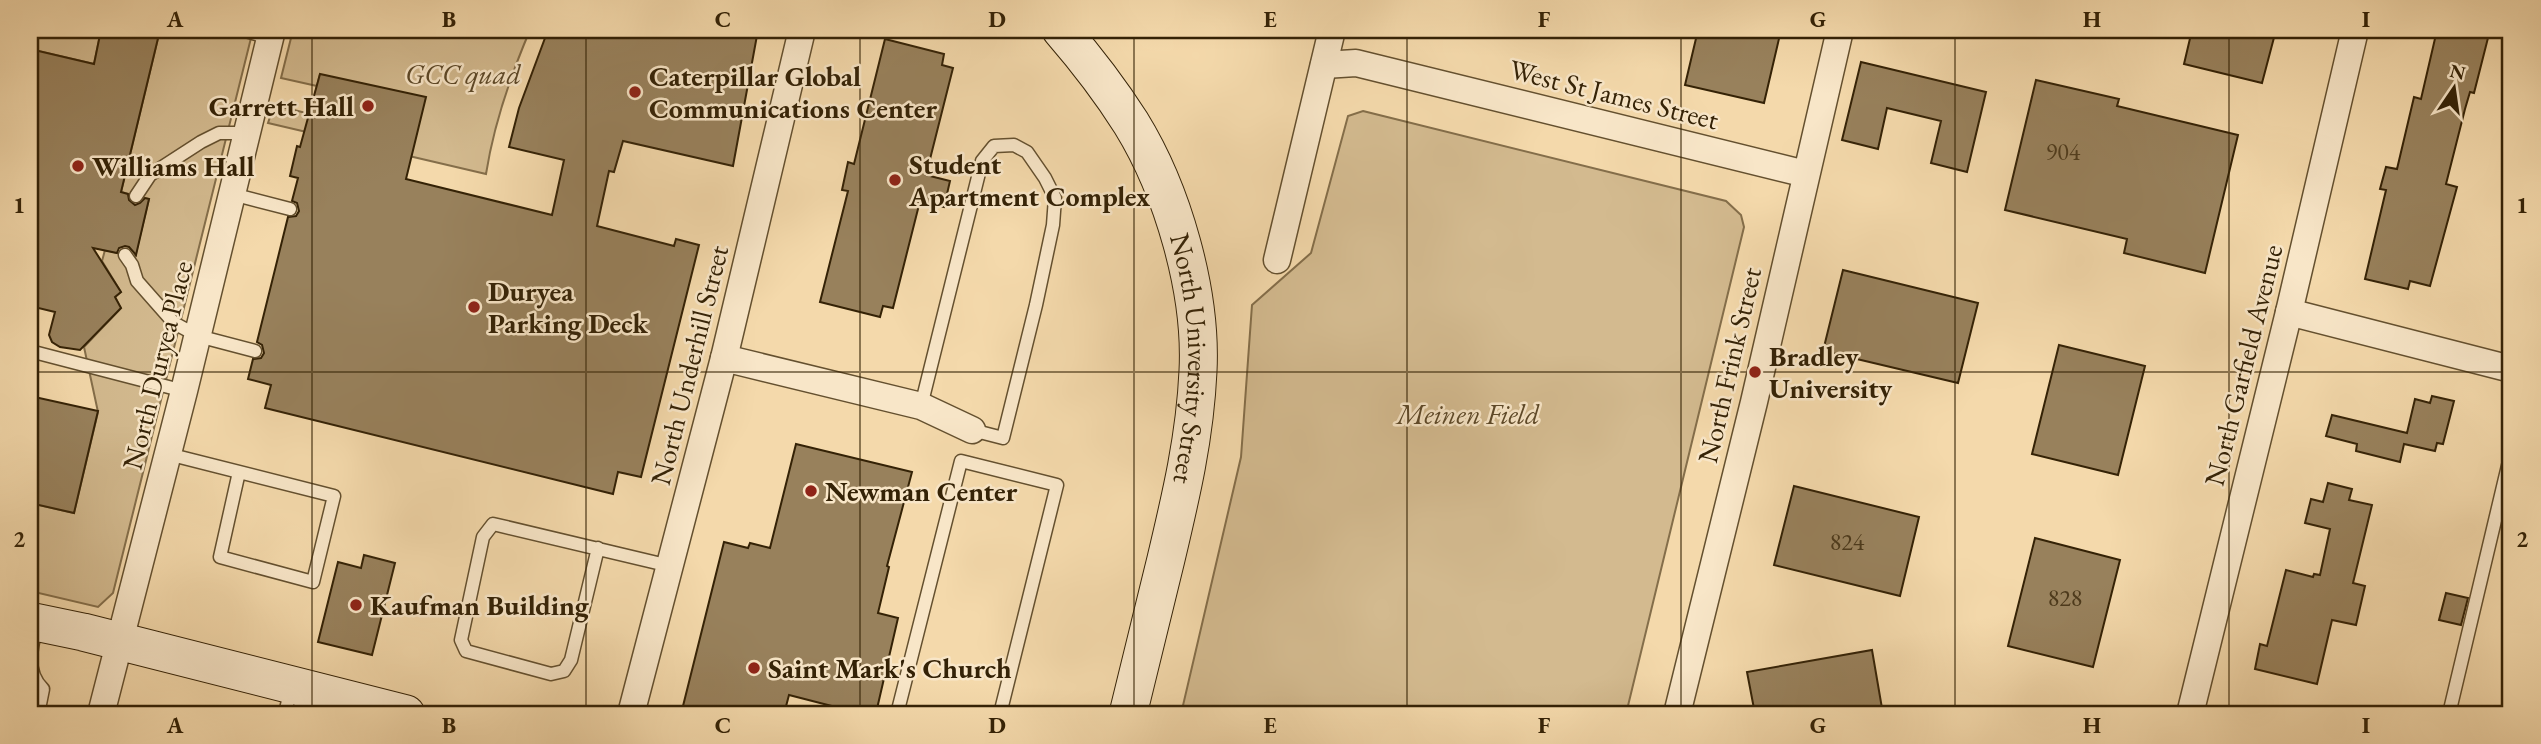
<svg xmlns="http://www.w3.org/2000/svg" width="2541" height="744" font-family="'EB Garamond',serif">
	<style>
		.green { fill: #d3ba8f; stroke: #846e4a; stroke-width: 2 }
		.building { fill: #98815c; stroke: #342206; stroke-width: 2 }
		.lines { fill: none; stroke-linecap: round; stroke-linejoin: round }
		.lane-casing { stroke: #64502f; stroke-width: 15 }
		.street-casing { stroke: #64502f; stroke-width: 29 }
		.secondary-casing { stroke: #342206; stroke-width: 39 }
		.lane { stroke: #f8e6c8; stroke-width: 12 }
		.street { stroke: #f8e6c8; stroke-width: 26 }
		.secondary { stroke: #f8e6c8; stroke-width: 37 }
		.grid { fill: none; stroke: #342206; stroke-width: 2; stroke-opacity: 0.55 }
		.poi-dot { fill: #8f2418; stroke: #f8e6c8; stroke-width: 2.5 }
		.labels { text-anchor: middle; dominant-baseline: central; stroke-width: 5; stroke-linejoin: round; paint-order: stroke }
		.number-label { font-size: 24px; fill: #4d3a1c }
		.park-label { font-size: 28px; font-style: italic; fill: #5c4828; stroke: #f8e6c8 }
		.poi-label { font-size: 28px; font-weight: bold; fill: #342206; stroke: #f8e6c8; text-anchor: start }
		.street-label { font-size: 28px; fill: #342206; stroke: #f8e6c8 }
		.neatline { fill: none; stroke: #342206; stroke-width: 2.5 }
		.grid-label { font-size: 23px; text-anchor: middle; font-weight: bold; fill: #342206 }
	</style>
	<rect width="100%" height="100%" fill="#f4d9ab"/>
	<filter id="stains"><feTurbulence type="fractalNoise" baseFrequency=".00286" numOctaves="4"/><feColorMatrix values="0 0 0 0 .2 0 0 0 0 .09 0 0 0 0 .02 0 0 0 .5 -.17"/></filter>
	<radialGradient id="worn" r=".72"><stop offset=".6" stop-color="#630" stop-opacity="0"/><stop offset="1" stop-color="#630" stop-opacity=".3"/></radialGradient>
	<!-- green -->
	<g class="green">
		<path d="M 30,30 L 101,30 L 94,64 L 30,49 Z"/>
		<path d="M 160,30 L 236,30 L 240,35 L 251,38 L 113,593 L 98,607 L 30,591 L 30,503 L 74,513 L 98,412 L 84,347 L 121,308 L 115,297 L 121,292 L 102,261 L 105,250 L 135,257 L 149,199 L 121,192 Z"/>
		<path d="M 293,30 L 530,30 C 510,77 494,123 486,174 L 268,123 L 274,105 L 310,114 L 320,74 L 317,86 L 281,78 Z"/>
		<path d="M 1363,111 L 1726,201 L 1741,215 L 1744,227 L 1626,714 L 1181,714 L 1241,457 L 1252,305 L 1311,253 L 1348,116 Z"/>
	</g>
	<!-- building -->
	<g class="building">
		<path d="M 101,30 L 160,30 L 121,192 L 128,194 L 129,200 L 135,205 L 140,203 L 145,198 L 149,199 L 136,255 L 129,247 L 125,246 L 119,248 L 117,253 L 93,248 L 121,292 L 115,297 L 121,308 L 80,350 L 60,347 L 52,342 L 49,335 L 55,312 L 30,306 L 30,140 L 36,109 L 30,107 L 30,49 L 94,64 Z"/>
		<path d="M 548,30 L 758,30 L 733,166 L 623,141 L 614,172 L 609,171 L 597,226 L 674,246 L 676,239 L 699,245 L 641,477 L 618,472 L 613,494 L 265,408 L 271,385 L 248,379 L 253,359 L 261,358 L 264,353 L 262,345 L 257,342 L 288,217 L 296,216 L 299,211 L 297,203 L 292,201 L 298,178 L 290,176 L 297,146 L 300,147 L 320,74 L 426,97 L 406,179 L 552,215 L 564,160 L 509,147 L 519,108 Z"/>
		<path d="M 1698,30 L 1781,30 L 1764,103 L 1685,85 Z"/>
		<path d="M 2192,30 L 2276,30 L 2262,83 L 2184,64 Z"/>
		<path d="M 2437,30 L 2490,30 L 2474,93 L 2470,92 L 2465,109 L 2446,184 L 2457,187 L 2430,286 L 2410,281 L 2408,289 L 2365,279 L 2386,190 L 2380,189 L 2386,167 L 2397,169 L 2414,97 L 2421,99 Z"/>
		<path d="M 885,39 L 944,54 L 942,65 L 953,68 L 926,175 L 950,181 L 944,207 L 920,201 L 893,308 L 883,306 L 880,317 L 820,302 L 848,191 L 842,190 L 848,162 L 854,164 Z"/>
		<path d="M 1861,62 L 1986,92 L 1967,172 L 1931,163 L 1941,121 L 1887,108 L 1878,149 L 1842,140 Z"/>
		<path d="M 2036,80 L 2119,99 L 2117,106 L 2238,135 L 2205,273 L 2124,253 L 2127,239 L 2005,210 Z"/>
		<path d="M 1843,270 L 1978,303 L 1958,383 L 1823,351 Z"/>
		<path d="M 2059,345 L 2145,366 L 2118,475 L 2032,454 Z"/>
		<path d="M 30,396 L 98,411 L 74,513 L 30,503 Z"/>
		<path d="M 2432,396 L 2454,401 L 2443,444 L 2437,443 L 2435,451 L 2404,444 L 2400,462 L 2356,451 L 2357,444 L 2326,436 L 2332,415 L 2407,433 L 2415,399 L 2430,403 Z"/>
		<path d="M 796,444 L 912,472 L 887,566 L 889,567 L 878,613 L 898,618 L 876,713 L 860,709 L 859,713 L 789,695 L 784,714 L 681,714 L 724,542 L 748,548 L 750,543 L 770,548 Z"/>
		<path d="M 2328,483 L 2352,489 L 2349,500 L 2372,505 L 2353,583 L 2365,586 L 2356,625 L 2332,620 L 2317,684 L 2255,669 L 2260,644 L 2267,646 L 2286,570 L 2313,577 L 2314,574 L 2320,575 L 2330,529 L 2305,523 L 2311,499 L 2323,502 Z"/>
		<path d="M 1794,486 L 1919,517 L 1900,596 L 1774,565 Z"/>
		<path d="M 2035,538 L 2120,560 L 2093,667 L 2008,646 Z"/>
		<path d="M 364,555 L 395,563 L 372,655 L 318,642 L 338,562 L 361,568 Z"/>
		<path d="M 2446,593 L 2468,598 L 2461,625 L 2439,620 Z"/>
		<path d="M 1872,650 L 1883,714 L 1755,714 L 1747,672 Z"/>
	</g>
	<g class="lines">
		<!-- lane casing -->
		<g class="lane-casing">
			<g id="lane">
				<path d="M 242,30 L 270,38"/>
				<path d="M 232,194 L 290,209"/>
				<path d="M 136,196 L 150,175 L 201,142 L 219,133 L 247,133"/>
				<path d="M 125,255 L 132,265 L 137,281 L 174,323 L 198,336 L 255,351"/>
				<path d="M 30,351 L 184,391"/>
				<path d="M 921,406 L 982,161 L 994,146 L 1014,145 L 1027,152 L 1045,178 L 1055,198 L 1053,225 L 1036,305 L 1003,438 L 972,430"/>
				<path d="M 168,454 L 334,496 L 313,582 L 220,557 L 239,472"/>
				<path d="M 598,548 L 571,660 L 564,671 L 551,674 L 466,651 L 461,640 L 483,537 L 493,524 L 670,566"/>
				<path d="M 37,626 C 31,647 25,672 43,689 L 38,714"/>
				<path d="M 285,714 L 291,687"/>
				<path d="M 897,714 L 961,461 L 1057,485 L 1000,714"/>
				<path d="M 2449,714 L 2511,453"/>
			</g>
		</g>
		<!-- street casing -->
		<g class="street-casing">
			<g id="street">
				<path d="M 1324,65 L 1356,63 L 1806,174"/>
				<path d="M 1277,260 L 1332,30"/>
				<path d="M 2289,312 L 2511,369"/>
				<path d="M 724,358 L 921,406 L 972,430"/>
				<path d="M 101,714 L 184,391 L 272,30"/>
				<path d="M 631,714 L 724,358 L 802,30"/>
				<path d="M 1677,714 L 1754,402 L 1840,30"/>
				<path d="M 2190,714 L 2289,312 L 2355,30"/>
			</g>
		</g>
		<!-- secondary casing -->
		<g class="secondary-casing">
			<g id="secondary">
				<path id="s1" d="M 1061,30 C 1087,60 1110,90 1131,123 C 1173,191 1202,292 1198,371 C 1195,437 1181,496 1166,559 C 1153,611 1141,663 1128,714"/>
				<path d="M 30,621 L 83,632 L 406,714"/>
			</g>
		</g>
		<!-- lane -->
		<use href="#lane" class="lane"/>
		<!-- street -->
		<use href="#street" class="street"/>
		<!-- secondary -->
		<use href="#secondary" class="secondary"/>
	</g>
	<!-- grid -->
	<path class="grid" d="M 312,30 L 312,714M 586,30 L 586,714M 860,30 L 860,714M 1134,30 L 1134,714M 1407,30 L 1407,714M 1681,30 L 1681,714M 1955,30 L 1955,714M 2229,30 L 2229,714M 30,372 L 2511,372"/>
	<!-- markers -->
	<g class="poi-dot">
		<circle cx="635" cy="92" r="7"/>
		<circle cx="368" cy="106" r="7"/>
		<circle cx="78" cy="166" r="7"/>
		<circle cx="895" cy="180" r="7"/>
		<circle cx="474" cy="307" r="7"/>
		<circle cx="1755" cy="372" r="7"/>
		<circle cx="811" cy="491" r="7"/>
		<circle cx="356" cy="605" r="7"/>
		<circle cx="754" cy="668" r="7"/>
	</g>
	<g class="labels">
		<!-- number labels -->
		<g class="number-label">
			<text x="2063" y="151">904</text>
			<text x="1847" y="541">824</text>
			<text x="2065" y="597">828</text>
		</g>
		<!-- park labels -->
		<g class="park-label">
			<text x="463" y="74">GCC quad</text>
			<text x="1468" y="414">Meinen Field</text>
		</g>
		<!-- poi labels -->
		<g class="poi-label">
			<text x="649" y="76">Caterpillar Global<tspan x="649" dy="32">Communications Center</tspan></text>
			<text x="354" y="106" text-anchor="end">Garrett Hall</text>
			<text x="909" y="164">Student<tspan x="909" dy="32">Apartment Complex</tspan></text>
			<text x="92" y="166">Williams Hall</text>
			<text x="488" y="291">Duryea<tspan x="488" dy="32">Parking Deck</tspan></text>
			<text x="1769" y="356">Bradley<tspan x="1769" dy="32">University</tspan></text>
			<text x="825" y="491">Newman Center</text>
			<text x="370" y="605">Kaufman Building</text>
			<text x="768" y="668">Saint Mark's Church</text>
		</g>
		<!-- street labels -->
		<g class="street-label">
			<text transform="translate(1614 94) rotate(14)">West St James Street</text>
			<text stroke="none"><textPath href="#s1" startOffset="364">North University Street</textPath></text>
			<text transform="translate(157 365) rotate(-76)">North Duryea Place</text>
			<text transform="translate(689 365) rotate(-76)">North Underhill Street</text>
			<text transform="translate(1729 365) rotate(-77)">North Frink Street</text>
			<text transform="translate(2243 365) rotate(-76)">North Garfield Avenue</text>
		</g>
	</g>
	<!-- margin -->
	<rect width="2541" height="744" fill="none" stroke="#f4d9ab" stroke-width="77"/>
	<!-- north arrow -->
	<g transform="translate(2454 88) rotate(13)" stroke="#f8e6c8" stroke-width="5" paint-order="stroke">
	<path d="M0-5L12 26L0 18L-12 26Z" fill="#342206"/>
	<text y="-10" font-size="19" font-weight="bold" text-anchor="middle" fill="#342206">N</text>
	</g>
	<rect x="38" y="38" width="2464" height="668" class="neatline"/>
	<g class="grid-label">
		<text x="175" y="27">A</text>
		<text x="449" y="27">B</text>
		<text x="723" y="27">C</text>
		<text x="997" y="27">D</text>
		<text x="1270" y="27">E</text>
		<text x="1544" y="27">F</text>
		<text x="1818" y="27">G</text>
		<text x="2092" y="27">H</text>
		<text x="2366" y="27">I</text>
		<text x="19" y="213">1</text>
		<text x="2522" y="213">1</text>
		<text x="19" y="547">2</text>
		<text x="2522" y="547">2</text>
		<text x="175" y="733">A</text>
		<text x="449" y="733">B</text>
		<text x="723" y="733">C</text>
		<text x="997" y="733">D</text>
		<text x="1270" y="733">E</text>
		<text x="1544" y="733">F</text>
		<text x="1818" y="733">G</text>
		<text x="2092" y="733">H</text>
		<text x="2366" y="733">I</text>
	</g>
	<rect width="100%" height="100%" filter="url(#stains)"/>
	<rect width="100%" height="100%" fill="url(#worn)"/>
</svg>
